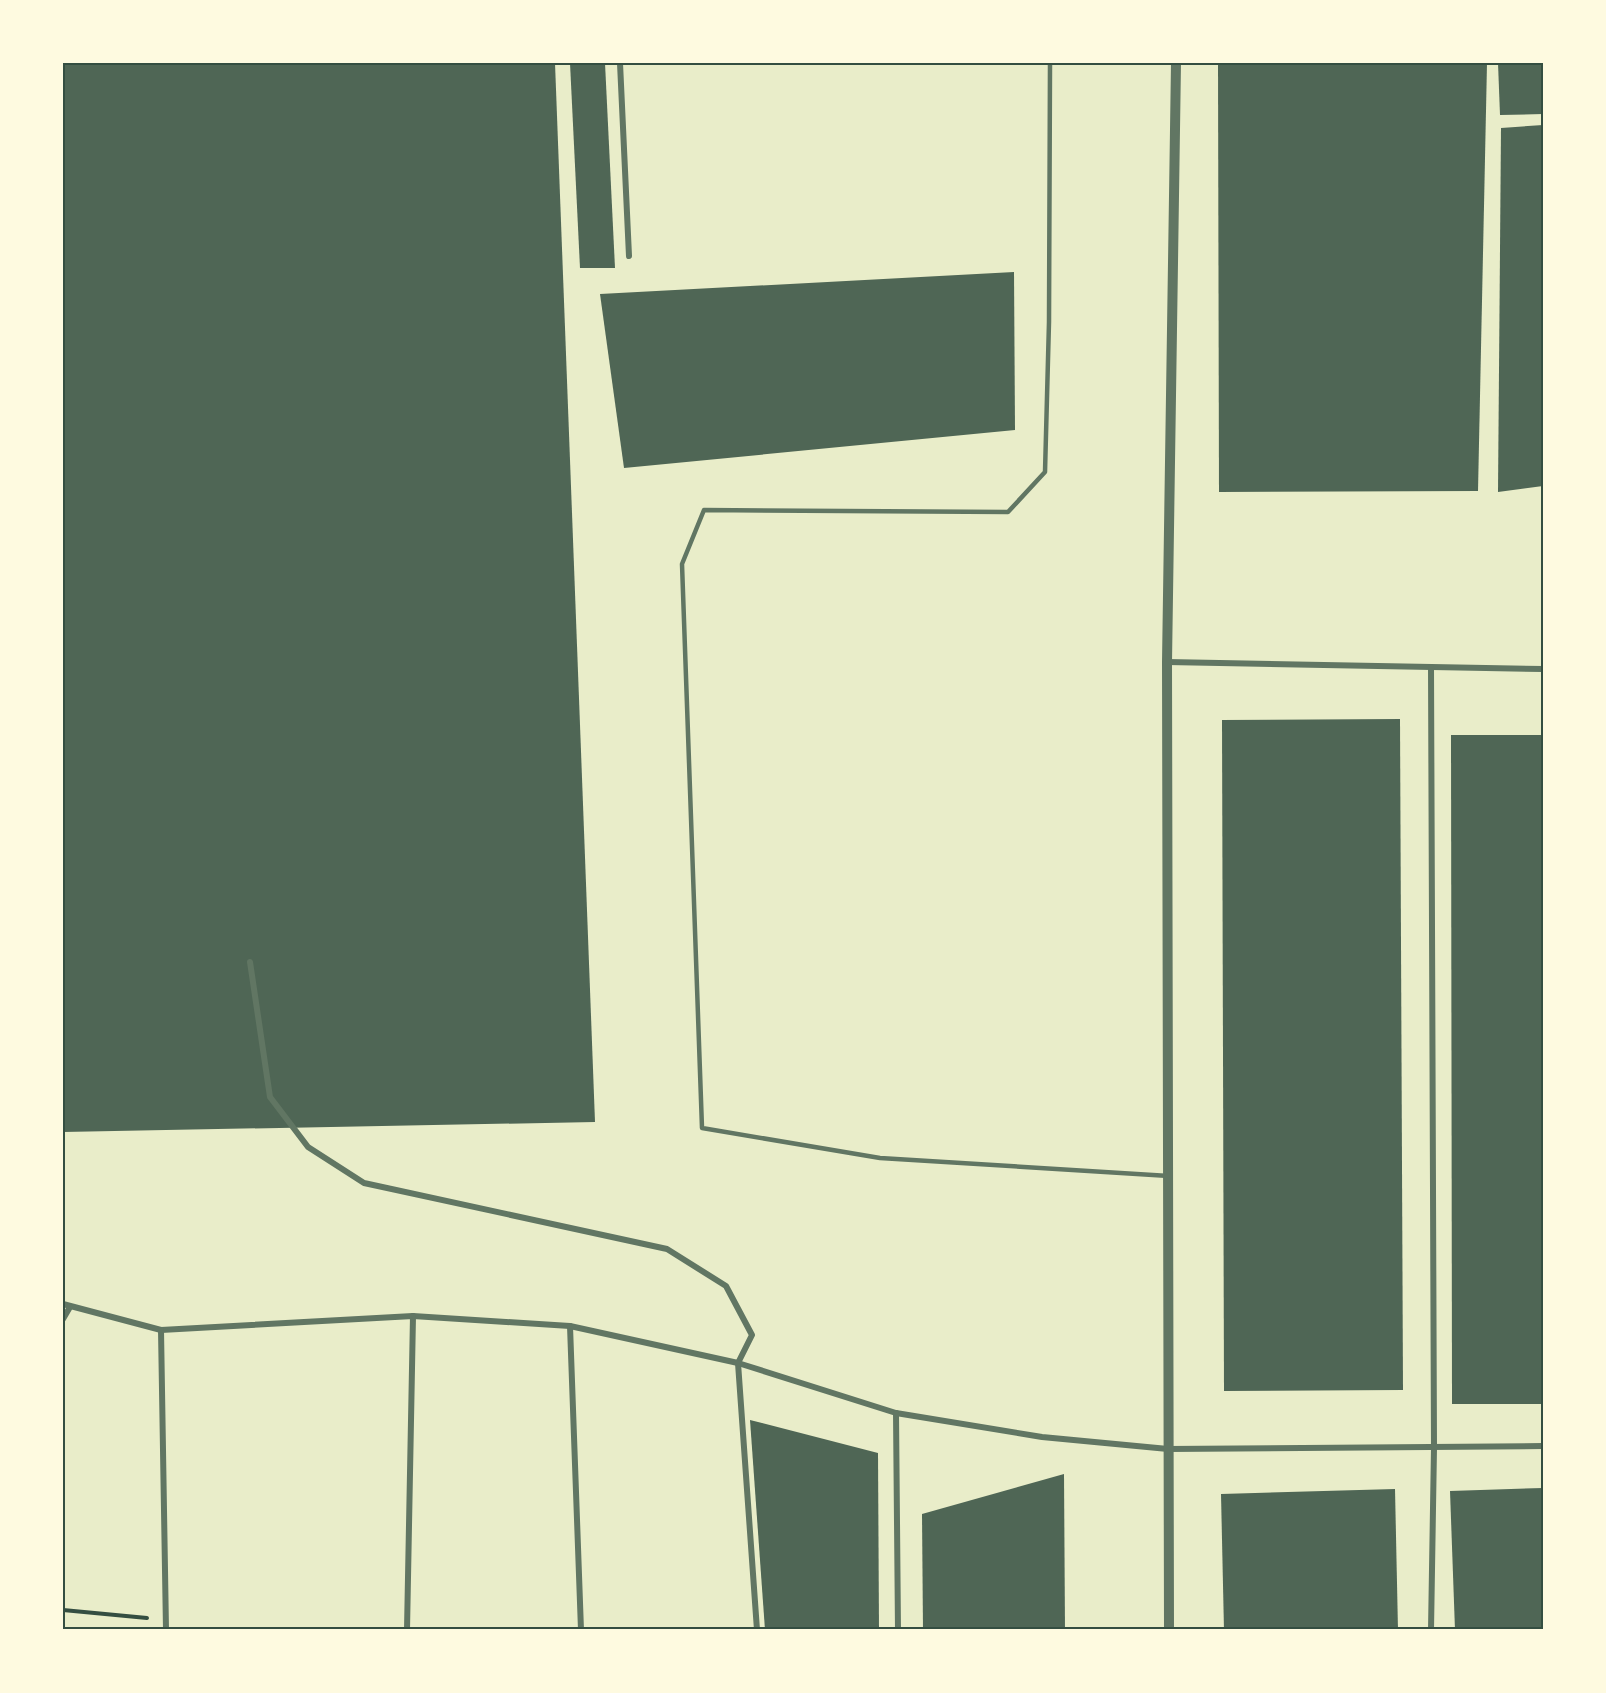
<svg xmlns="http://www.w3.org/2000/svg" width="1606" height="1693" font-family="Inter,sans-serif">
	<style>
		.building { fill: #4f6655 }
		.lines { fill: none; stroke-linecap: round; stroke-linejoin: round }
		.path { stroke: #344e41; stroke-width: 4 }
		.service { stroke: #617663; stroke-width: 4.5 }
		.minor { stroke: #617663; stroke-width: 6 }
		.tertiary { stroke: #617663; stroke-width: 10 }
		.neatline { fill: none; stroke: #344e41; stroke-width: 2 }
	</style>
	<rect width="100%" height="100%" fill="#e9edc9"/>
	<!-- building -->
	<g class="building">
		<path d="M 63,63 L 555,63 L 595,1122 L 63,1132 Z"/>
		<path d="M 570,63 L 605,63 L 615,268 L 580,268 Z"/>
		<path d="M 1218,63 L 1487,63 L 1478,491 L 1219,492 Z"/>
		<path d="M 1498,63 L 1543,63 L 1543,114 L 1500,115 Z"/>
		<path d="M 1543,125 L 1543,486 L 1498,492 L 1501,128 Z"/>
		<path d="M 1014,272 L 1015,430 L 624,468 L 600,294 Z"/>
		<path d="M 1400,719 L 1403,1390 L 1224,1391 L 1222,720 Z"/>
		<path d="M 1451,735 L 1543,735 L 1543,1404 L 1452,1404 Z"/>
		<path d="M 750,1420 L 878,1453 L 879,1630 L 765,1630 Z"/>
		<path d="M 1064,1474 L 1065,1630 L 923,1630 L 922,1514 Z"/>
		<path d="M 1543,1488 L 1543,1630 L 1455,1630 L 1450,1491 Z"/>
		<path d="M 1395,1489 L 1398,1630 L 1224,1630 L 1221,1494 Z"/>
	</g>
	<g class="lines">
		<!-- path -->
		<path class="path" d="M 63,1610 L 147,1618"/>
		<!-- service -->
		<path class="service" d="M 1050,63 L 1049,322 L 1045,472 L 1008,512 L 704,510 L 682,564 L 702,1128 L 880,1158 L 1169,1176"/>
		<!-- minor -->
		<g class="minor">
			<path d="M 620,63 L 629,256"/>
			<path d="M 1167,662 L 1543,669"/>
			<path d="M 1431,667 L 1434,1448 L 1431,1630"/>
			<path d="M 250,962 L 270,1097 L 308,1147 L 364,1183 L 667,1249 L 726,1286 L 752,1335 L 738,1363 L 757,1630"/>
			<path d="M 63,1304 L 161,1330 L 413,1316 L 570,1326 L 738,1363 L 896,1413 L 1042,1437 L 1168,1449 L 1543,1446"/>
			<path d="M 63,1319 L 70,1307"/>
			<path d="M 570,1326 L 581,1630"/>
			<path d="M 161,1330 L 166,1630"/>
			<path d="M 896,1413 L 898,1630"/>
			<path d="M 407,1630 L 413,1316"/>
		</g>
		<!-- tertiary -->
		<path class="tertiary" d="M 1169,1630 L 1167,662 L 1176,63"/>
	</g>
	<!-- border -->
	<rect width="1606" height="1693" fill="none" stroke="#fefae0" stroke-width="129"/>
	<rect x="64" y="64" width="1478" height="1564" class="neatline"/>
</svg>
